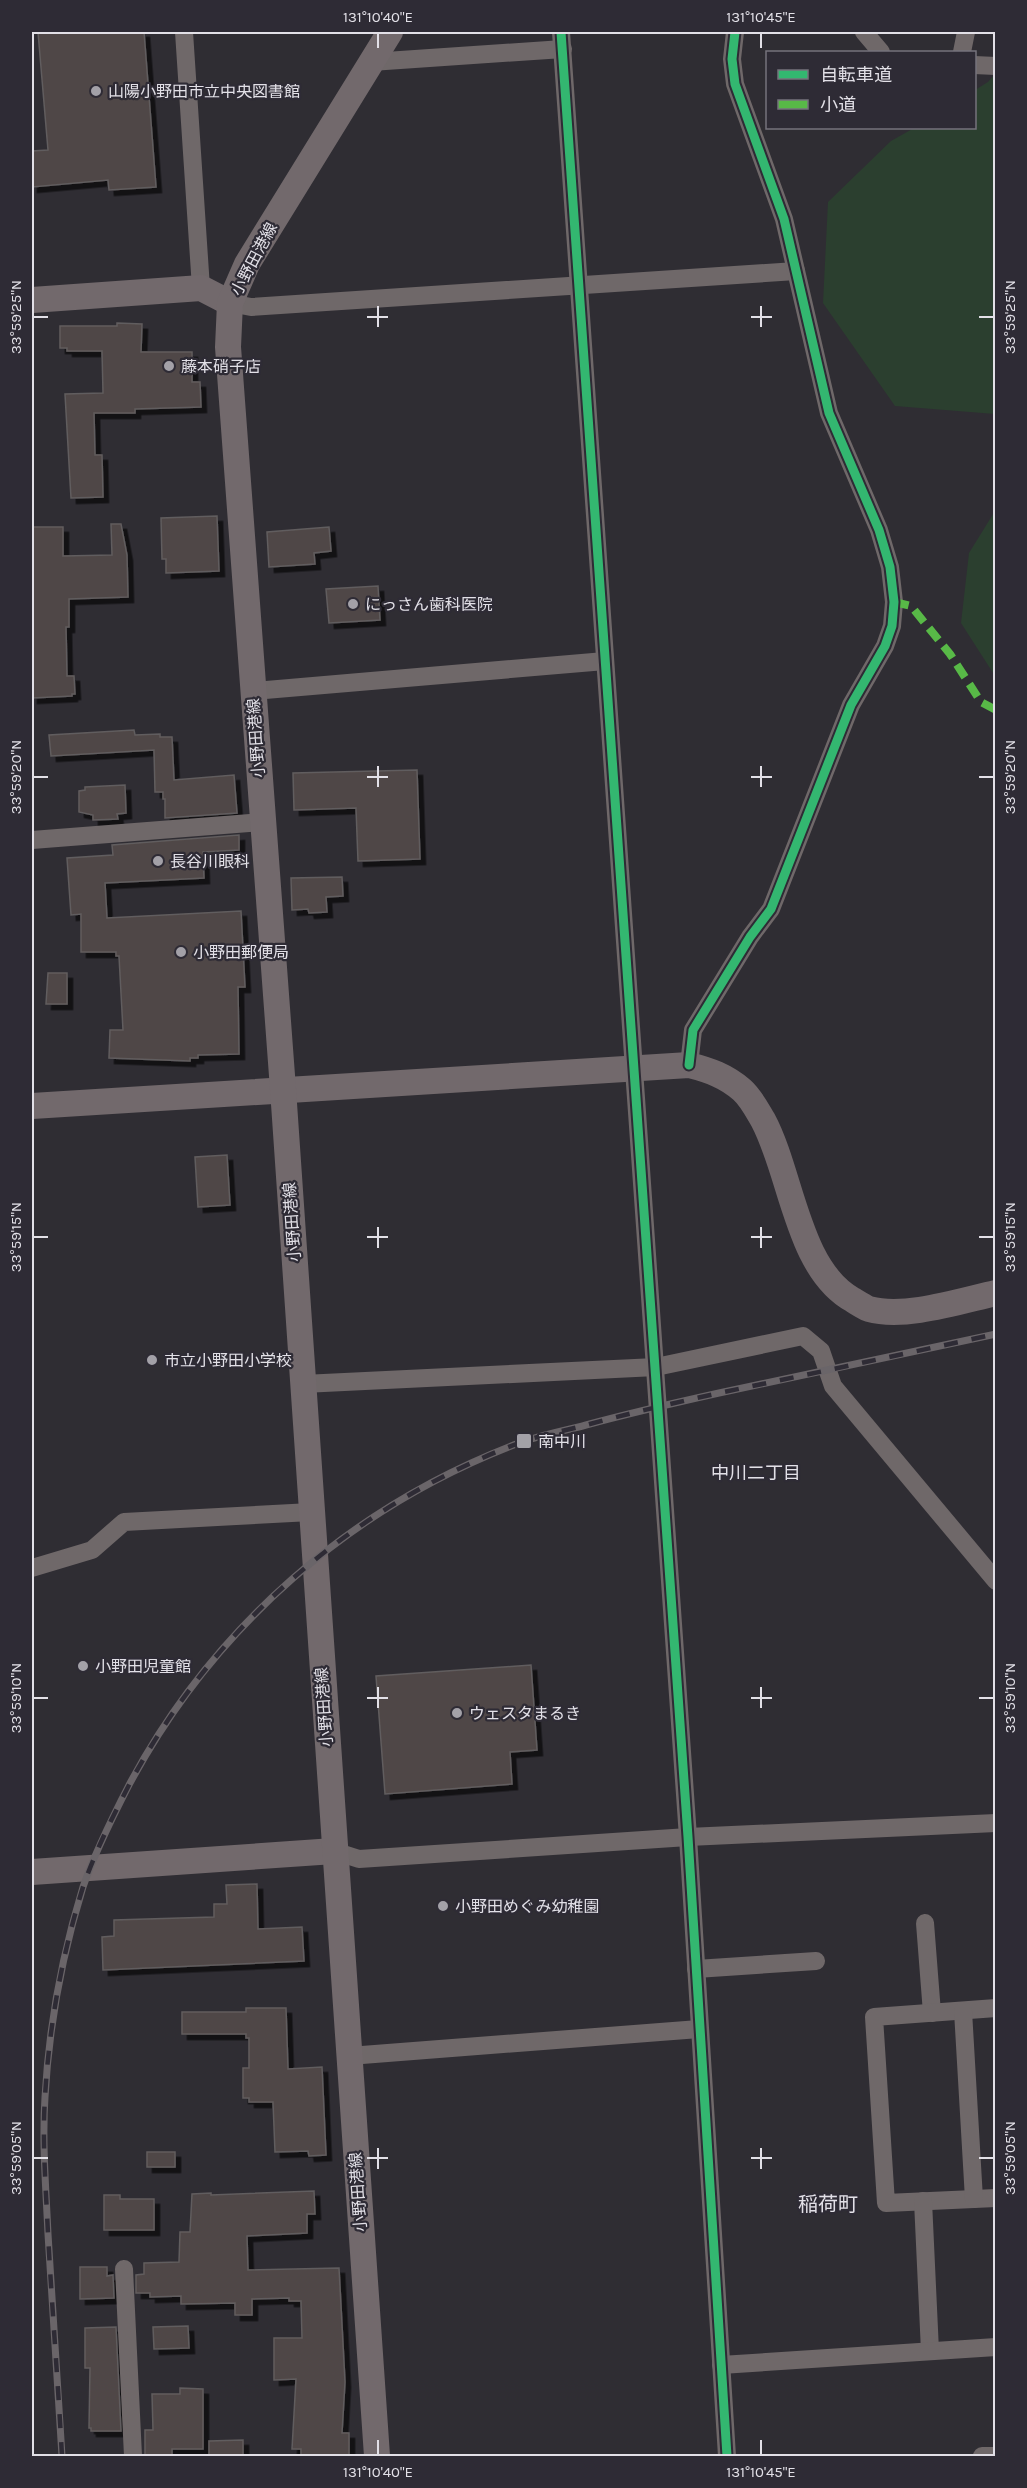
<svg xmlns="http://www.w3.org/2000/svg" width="1027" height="2488" font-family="Karla,'Noto Sans JP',sans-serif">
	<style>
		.green { fill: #2b3f2f }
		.building { fill: #504746; stroke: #615d5e; stroke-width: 1.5; filter: url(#shadow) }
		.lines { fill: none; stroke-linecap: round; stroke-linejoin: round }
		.street { stroke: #6f6869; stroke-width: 18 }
		.secondary { stroke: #72696c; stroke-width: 26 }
		.rail-casing { stroke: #6a6569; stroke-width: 7 }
		.rail { stroke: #2e2b35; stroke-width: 4.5; stroke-dasharray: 14; stroke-linecap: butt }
		.quiet { stroke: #58b947; stroke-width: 8; stroke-dasharray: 15 8; stroke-linecap: butt }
		.cycleway-casing { stroke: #2e2b35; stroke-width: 13 }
		.cycleway { stroke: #33b770; stroke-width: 9 }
		.ticks { fill: none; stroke: #e2e0e7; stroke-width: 2 }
		.poi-dot { fill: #a3a1a8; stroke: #2e2b35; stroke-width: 2 }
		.labels { text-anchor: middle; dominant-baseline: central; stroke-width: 4.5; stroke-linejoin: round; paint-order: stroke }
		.poi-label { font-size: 16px; fill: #e2e0e7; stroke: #2e2b35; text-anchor: start }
		.street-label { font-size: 16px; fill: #e2e0e7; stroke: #2e2b35 }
		.neighbourhood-label { font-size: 18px; fill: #e2e0e7; stroke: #2e2b35 }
		.quarter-label { font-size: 20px; fill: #e2e0e7; stroke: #2e2b35 }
		.neatline { fill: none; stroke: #e2e0e7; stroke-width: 2 }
		.ticks-label { font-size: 15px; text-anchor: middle; fill: #e2e0e7 }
	</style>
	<defs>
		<filter id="shadow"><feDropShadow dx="5.5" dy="5.5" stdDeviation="0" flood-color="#0009"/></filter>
	</defs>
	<rect width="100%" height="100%" fill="#2f2d33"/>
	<!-- green -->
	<g class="green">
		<path d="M 995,74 L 995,414 L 895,406 L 823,303 L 828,202 L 891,141 L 914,128 L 974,128 L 975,90 L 988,82 Z"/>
		<path d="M 995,511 L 995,676 L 961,623 L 969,553 Z"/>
	</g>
	<!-- building -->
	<g class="building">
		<path d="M 38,32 L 144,32 L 156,187 L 109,190 L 108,180 L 32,187 L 32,151 L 48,150 Z"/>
		<path d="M 117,323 L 142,324 L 141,352 L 192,352 L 192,382 L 200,382 L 201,407 L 135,409 L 135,413 L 94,413 L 95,455 L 102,455 L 103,497 L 71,498 L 65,394 L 103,393 L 102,351 L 67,351 L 67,348 L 60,348 L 60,326 L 117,326 Z"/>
		<path d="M 217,516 L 219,571 L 166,573 L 166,559 L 162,559 L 161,518 Z"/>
		<path d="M 111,524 L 121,524 L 127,555 L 128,597 L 69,599 L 69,627 L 66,627 L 67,676 L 74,676 L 75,694 L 72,694 L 72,696 L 32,698 L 32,527 L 63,527 L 63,556 L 112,555 Z"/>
		<path d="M 329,527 L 331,551 L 314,553 L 315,564 L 269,567 L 267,532 Z"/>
		<path d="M 378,586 L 380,620 L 329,623 L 326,589 Z"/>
		<path d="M 134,730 L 135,735 L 160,734 L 160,737 L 172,737 L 174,780 L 234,775 L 237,813 L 165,818 L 165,799 L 163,799 L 163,792 L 155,792 L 154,750 L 51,756 L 49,735 Z"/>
		<path d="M 417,770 L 420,859 L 358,861 L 356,808 L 294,810 L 293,773 Z"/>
		<path d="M 125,785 L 126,813 L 117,814 L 118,819 L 93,820 L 93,815 L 79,812 L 79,791 L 85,790 L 85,787 Z"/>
		<path d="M 239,835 L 239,850 L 203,852 L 204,878 L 105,883 L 107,918 L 241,911 L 245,987 L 238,987 L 239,1054 L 198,1055 L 198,1058 L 190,1058 L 190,1061 L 109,1058 L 110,1030 L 123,1030 L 119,956 L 116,956 L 116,952 L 81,952 L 81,914 L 71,915 L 67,858 L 113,855 L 112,845 Z"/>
		<path d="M 342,877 L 343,896 L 326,897 L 327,912 L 309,913 L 308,909 L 292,910 L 291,878 Z"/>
		<path d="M 48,973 L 67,973 L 67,1004 L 46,1004 Z"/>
		<path d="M 227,1155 L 230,1205 L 198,1207 L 195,1157 Z"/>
		<path d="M 531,1665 L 537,1750 L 510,1752 L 512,1784 L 385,1794 L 376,1676 Z"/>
		<path d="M 257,1884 L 258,1929 L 302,1927 L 304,1961 L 103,1970 L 102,1937 L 114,1936 L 114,1920 L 214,1917 L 214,1904 L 227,1904 L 226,1885 Z"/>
		<path d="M 246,2008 L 286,2008 L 288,2069 L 322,2067 L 326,2155 L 309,2156 L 308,2151 L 275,2152 L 273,2102 L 249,2102 L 249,2098 L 243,2098 L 243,2068 L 249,2068 L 249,2038 L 246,2038 L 246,2034 L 182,2034 L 182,2012 L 246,2012 Z"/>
		<rect x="147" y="2152" width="28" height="15"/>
		<path d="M 314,2191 L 315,2214 L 307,2214 L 307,2233 L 247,2236 L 248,2270 L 339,2268 L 345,2382 L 342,2433 L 349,2433 L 349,2457 L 301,2457 L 301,2449 L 292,2449 L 296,2379 L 274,2380 L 274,2338 L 302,2338 L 301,2301 L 289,2301 L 289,2298 L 252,2299 L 252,2315 L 235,2315 L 235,2303 L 181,2304 L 181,2296 L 150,2297 L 150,2293 L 136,2293 L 136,2275 L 144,2274 L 144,2263 L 179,2262 L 180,2232 L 190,2232 L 192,2194 L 211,2193 L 211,2195 Z"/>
		<path d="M 104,2195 L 120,2195 L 120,2199 L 154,2199 L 154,2230 L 104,2230 Z"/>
		<path d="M 80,2267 L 107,2267 L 107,2276 L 113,2275 L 114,2298 L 80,2299 Z"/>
		<path d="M 188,2326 L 189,2348 L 154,2349 L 153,2327 Z"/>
		<path d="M 116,2327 L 121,2431 L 91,2431 L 91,2428 L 89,2428 L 90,2368 L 85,2368 L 85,2328 Z"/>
		<path d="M 180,2388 L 203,2389 L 203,2449 L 172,2449 L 172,2457 L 145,2457 L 145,2430 L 153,2430 L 152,2394 L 180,2394 Z"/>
		<path d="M 243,2440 L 243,2457 L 209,2457 L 209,2441 Z"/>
	</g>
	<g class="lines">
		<!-- street -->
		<g class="street">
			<path d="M 184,32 L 201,288"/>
			<path d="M 561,32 L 688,1837 L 727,2456"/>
			<path d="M 864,32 L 881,52"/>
			<path d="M 962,52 L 966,32"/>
			<path d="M 371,62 L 563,49"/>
			<path d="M 974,65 L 996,66"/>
			<path d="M 230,303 L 251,307 L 796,271"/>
			<path d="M 253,691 L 605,661"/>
			<path d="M 32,840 L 263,822"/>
			<path d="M 689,1065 L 693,1030 L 750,937 L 771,909 L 851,705 L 885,646 L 892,626 L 894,602 L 890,567 L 879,530 L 829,413 L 784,219 L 735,84 L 732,59 L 735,32"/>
			<path d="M 303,1384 L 656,1367 L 803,1336 L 821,1351 L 833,1386 L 996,1581"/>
			<path d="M 32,1568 L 92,1550 L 124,1522 L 311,1512"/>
			<path d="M 334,1851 L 359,1859 L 688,1837 L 996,1823"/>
			<path d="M 925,1923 L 932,2013"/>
			<path d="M 696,1969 L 816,1961"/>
			<path d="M 996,2008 L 874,2017 L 886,2203 L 996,2198"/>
			<path d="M 963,2011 L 974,2199"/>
			<path d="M 349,2056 L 699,2029"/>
			<path d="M 923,2201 L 930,2351"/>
			<path d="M 124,2269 L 133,2456"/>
			<path d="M 721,2365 L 996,2347"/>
			<path d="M 982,2456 L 996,2456"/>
		</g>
		<!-- secondary -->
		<g class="secondary">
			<path d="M 32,300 L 201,288 L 230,303"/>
			<path d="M 32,1106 L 689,1065 C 709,1070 726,1076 742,1090 C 751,1098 757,1110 763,1120 C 792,1174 797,1269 853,1300 C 858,1303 864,1307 869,1309 C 905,1319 960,1301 996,1293"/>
			<path d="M 32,1872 L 334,1851"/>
			<path d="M 377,2456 L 283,1089 L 228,347 L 230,303 L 247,264 L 390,32"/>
		</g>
		<!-- rail casing -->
		<g class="rail-casing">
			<path id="rail" d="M 62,2456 C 58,2382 52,2308 48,2234 C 46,2189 42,2143 45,2097 C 49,2026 62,1955 83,1887 C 95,1852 112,1818 129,1785 C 213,1627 352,1506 519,1443 C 540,1435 564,1431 586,1425 C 630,1413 674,1403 719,1393 C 811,1374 903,1354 996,1334"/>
		</g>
		<!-- rail -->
		<use href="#rail" class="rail"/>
		<!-- quiet -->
		<path class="quiet" d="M 894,602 L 911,606 L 950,654 L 981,702 L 996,710"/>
		<!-- cycleway casing -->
		<g class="cycleway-casing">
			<g id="cycleway">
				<path d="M 561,32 L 688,1837 L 727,2456"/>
				<path d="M 689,1065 L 693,1030 L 750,937 L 771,909 L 851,705 L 885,646 L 892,626 L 894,602 L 890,567 L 879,530 L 829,413 L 784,219 L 735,84 L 732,59 L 735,32"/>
			</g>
		</g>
		<!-- cycleway -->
		<use href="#cycleway" class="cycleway"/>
	</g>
	<!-- ticks -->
	<path class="ticks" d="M 378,33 L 378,48M 761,33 L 761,48M 378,306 L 378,327M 761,306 L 761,327M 33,317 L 48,317M 367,317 L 388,317M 751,317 L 772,317M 979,317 L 994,317M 378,766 L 378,787M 761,766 L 761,787M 33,777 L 48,777M 367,777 L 388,777M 751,777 L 772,777M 979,777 L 994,777M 378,1227 L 378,1248M 761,1227 L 761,1248M 33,1237 L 48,1237M 367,1237 L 388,1237M 751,1237 L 772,1237M 979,1237 L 994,1237M 378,1687 L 378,1708M 761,1687 L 761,1708M 33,1698 L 48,1698M 367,1698 L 388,1698M 751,1698 L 772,1698M 979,1698 L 994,1698M 378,2148 L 378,2169M 761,2148 L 761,2169M 33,2158 L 48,2158M 367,2158 L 388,2158M 751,2158 L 772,2158M 979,2158 L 994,2158M 378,2440 L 378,2455M 761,2440 L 761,2455"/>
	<!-- markers -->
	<g class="poi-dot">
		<circle cx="96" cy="91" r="6"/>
		<circle cx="169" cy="366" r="6"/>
		<circle cx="353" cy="604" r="6"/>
		<circle cx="158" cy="861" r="6"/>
		<circle cx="181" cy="952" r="6"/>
		<circle cx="152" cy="1360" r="6"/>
		<rect x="516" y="1433" width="16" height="16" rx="3"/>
		<circle cx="83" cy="1666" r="6"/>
		<circle cx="457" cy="1713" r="6"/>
		<circle cx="443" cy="1906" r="6"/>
	</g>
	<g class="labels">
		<!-- poi labels -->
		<g class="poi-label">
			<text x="108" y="91">山陽小野田市立中央図書館</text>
			<text x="181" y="366">藤本硝子店</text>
			<text x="365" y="604">にっさん歯科医院</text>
			<text x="170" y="861">長谷川眼科</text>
			<text x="193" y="952">小野田郵便局</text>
			<text x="164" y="1360">市立小野田小学校</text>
			<text x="538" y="1441">南中川</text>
			<text x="95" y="1666">小野田児童館</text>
			<text x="469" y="1713">ウェスタまるき</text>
			<text x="455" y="1906">小野田めぐみ幼稚園</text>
		</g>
		<!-- street labels -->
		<g class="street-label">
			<text transform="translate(254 259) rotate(-62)">小野田港線</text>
			<text transform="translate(256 738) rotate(-94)">小野田港線</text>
			<text transform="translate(292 1222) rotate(-94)">小野田港線</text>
			<text transform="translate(324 1707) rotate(-94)">小野田港線</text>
			<text transform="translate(358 2192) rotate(-94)">小野田港線</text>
		</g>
		<!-- neighbourhood labels -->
		<g class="neighbourhood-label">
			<text x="756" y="1473">中川二丁目</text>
		</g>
		<!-- quarter labels -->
		<g class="quarter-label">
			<text x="828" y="2204">稲荷町</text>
		</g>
	</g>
	<!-- border -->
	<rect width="1027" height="2488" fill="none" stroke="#2e2b35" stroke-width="66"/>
	<!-- legend -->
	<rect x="766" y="51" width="210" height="78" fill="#2e2b35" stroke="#76737c" stroke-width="1.5"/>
	<rect x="778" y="70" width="30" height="9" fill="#33b770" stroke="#76737c" stroke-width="1.5"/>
	<text x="820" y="81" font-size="18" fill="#e2e0e7">自転車道</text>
	<rect x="778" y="100" width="30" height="9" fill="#58b947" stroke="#76737c" stroke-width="1.5"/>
	<text x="820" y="111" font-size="18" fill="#e2e0e7">小道</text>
	<rect x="33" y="33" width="961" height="2422" class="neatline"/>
	<g class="ticks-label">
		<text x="378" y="22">131°10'40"E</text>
		<text x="761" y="22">131°10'45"E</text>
		<text transform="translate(16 317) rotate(-90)" y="5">33°59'25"N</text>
		<text transform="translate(1010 317) rotate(-90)" y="5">33°59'25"N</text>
		<text transform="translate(16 777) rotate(-90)" y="5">33°59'20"N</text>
		<text transform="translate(1010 777) rotate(-90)" y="5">33°59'20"N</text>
		<text transform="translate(16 1237) rotate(-90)" y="5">33°59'15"N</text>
		<text transform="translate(1010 1237) rotate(-90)" y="5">33°59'15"N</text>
		<text transform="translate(16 1698) rotate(-90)" y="5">33°59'10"N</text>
		<text transform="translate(1010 1698) rotate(-90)" y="5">33°59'10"N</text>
		<text transform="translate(16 2158) rotate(-90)" y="5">33°59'05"N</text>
		<text transform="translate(1010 2158) rotate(-90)" y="5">33°59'05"N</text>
		<text x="378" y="2477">131°10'40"E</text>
		<text x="761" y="2477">131°10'45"E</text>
	</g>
</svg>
